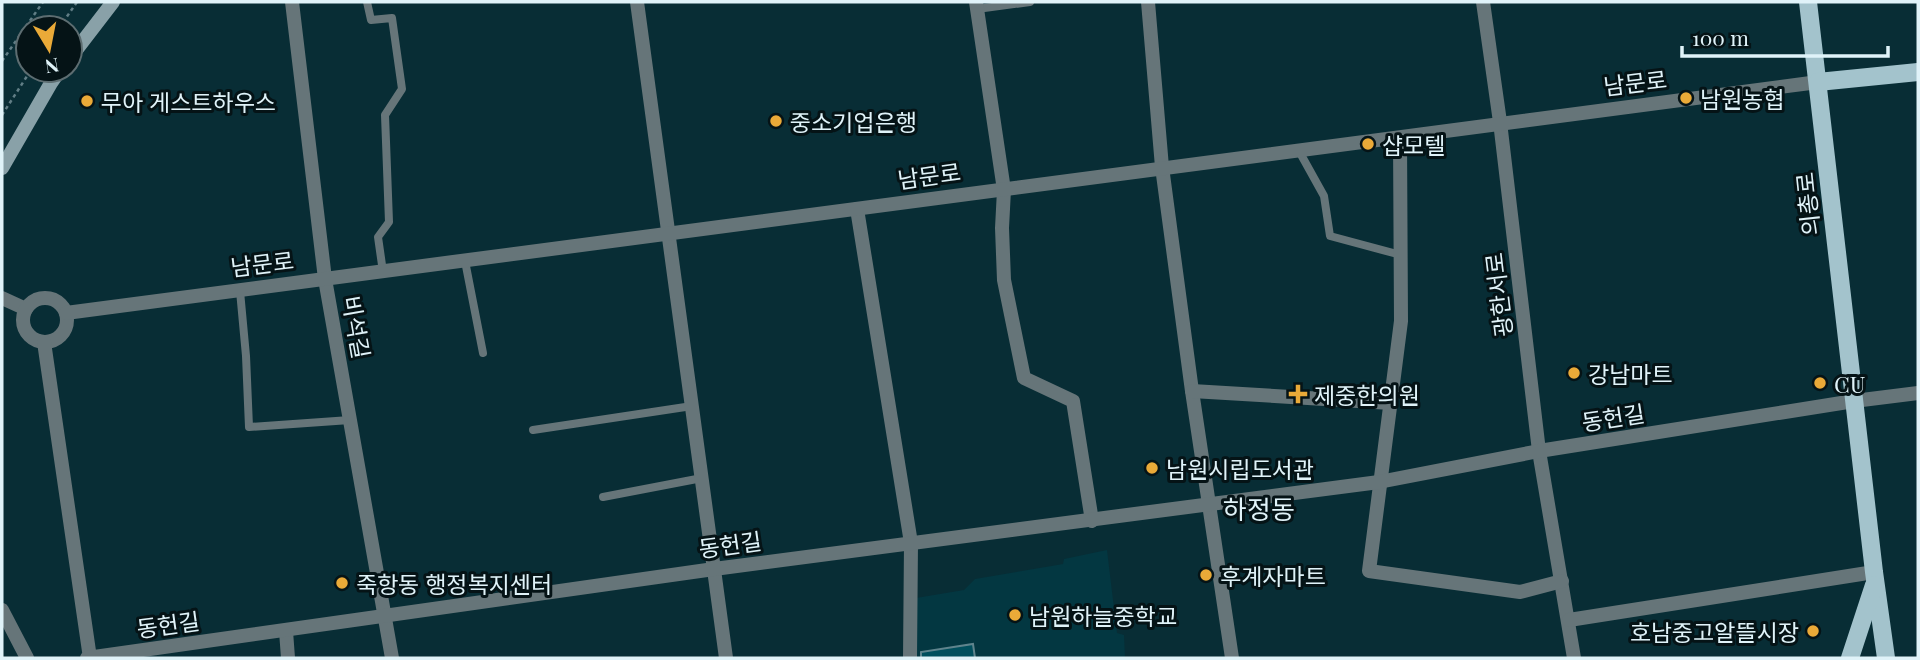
<svg xmlns="http://www.w3.org/2000/svg" width="1920" height="660" font-family="'Playfair Display','Noto Sans KR',serif">
	<style>
		.built { fill: #033741 }
		.building { fill: #004f5d; stroke: #5f848d; stroke-width: 2 }
		.lines { fill: none; stroke-linecap: round; stroke-linejoin: round }
		.path { stroke: #617e86; stroke-width: 2.5; stroke-dasharray: 3.5 3.5; stroke-linecap: butt }
		.lane { stroke: #667579; stroke-width: 8 }
		.street { stroke: #667579; stroke-width: 14 }
		.secondary { stroke: #89a1a8; stroke-width: 14 }
		.primary { stroke: #a3c3cc; stroke-width: 18 }
		.poi-dot { fill: #eaaa38; stroke: #051316; stroke-width: 2.5 }
		.labels { text-anchor: middle; dominant-baseline: central; stroke-width: 6; stroke-linejoin: round; paint-order: stroke }
		.street-label { font-size: 23px; fill: #e0f3f9; stroke: #051316 }
		.poi-label { font-size: 23px; fill: #e0f3f9; stroke: #051316; text-anchor: start }
		.quarter-label { font-size: 26px; fill: #e0f3f9; stroke: #051316 }
	</style>
	<rect width="100%" height="100%" fill="#082d35"/>
	<!-- built -->
	<path class="built" d="M 1107,550 L 1117,633 L 1124,635 L 1125,658 L 915,658 L 916,598 L 964,590 L 975,579 L 1063,564 L 1064,559 Z"/>
	<!-- building -->
	<path class="building" d="M 973,644 L 975,658 L 921,658 L 921,652 Z"/>
	<g class="lines">
		<!-- path -->
		<g class="path">
			<path d="M 59,28 L 77,2"/>
			<path d="M 2,61 L 43,2"/>
			<path d="M 2,115 L 31,70"/>
		</g>
		<!-- lane -->
		<g class="lane">
			<path d="M 367,2 L 371,20 L 392,18 L 402,89 L 385,115 L 389,222 L 378,237 L 383,272"/>
			<path d="M 977,9 L 1030,2"/>
			<path d="M 1299,151 L 1324,196 L 1330,236 L 1401,255"/>
			<path d="M 465,261 L 483,353"/>
			<path d="M 240,291 L 246,356 L 249,427 L 350,420"/>
			<path d="M 533,430 L 692,406"/>
			<path d="M 603,497 L 702,478"/>
		</g>
		<!-- street -->
		<g class="street">
			<path d="M 292,2 L 325,279 L 392,658"/>
			<path d="M 637,2 L 726,658"/>
			<path d="M 976,2 L 1004,190 L 1002,228 L 1004,280 L 1024,378 L 1073,401 L 1092,521"/>
			<path d="M 1148,2 L 1162,167 L 1192,391 L 1232,658"/>
			<path d="M 1483,2 L 1500,122 L 1539,451 L 1574,658"/>
			<path d="M 1400,138 L 1401,321 L 1369,571 L 1520,592 L 1562,581"/>
			<path d="M 857,209 L 911,543 L 910,658"/>
			<path d="M 2,298 L 26,309"/>
			<circle cx="45" cy="320" r="22"/>
			<path d="M 66,313 L 1818,82"/>
			<path d="M 44,342 L 90,658"/>
			<path d="M 1192,391 L 1391,403"/>
			<path d="M 2,610 L 27,658"/>
			<path d="M 1569,620 L 1874,572"/>
			<path d="M 286,631 L 288,658"/>
			<path d="M 87,658 L 714,569 L 1379,482 L 1539,451 L 1854,401 L 1918,393"/>
		</g>
		<!-- secondary -->
		<g class="secondary">
			<path d="M 70,58 L 113,2"/>
			<path d="M 2,168 L 51,83 L 60,70"/>
		</g>
		<!-- primary -->
		<g class="primary">
			<path d="M 1808,2 L 1874,572 L 1886,658"/>
			<path d="M 1818,82 L 1918,72"/>
			<path d="M 1850,658 L 1874,585"/>
		</g>
	</g>
	<!-- markers -->
	<g class="poi-dot">
		<circle cx="1686" cy="98" r="7"/>
		<circle cx="87" cy="101" r="7"/>
		<circle cx="776" cy="121" r="7"/>
		<circle cx="1368" cy="144" r="7"/>
		<circle cx="1574" cy="373" r="7"/>
		<circle cx="1820" cy="383" r="7"/>
		<path d="M1294.5 383.5h7v7h7v7h-7v7h-7v-7h-7v-7h7z"/>
		<circle cx="1152" cy="468" r="7"/>
		<circle cx="1206" cy="575" r="7"/>
		<circle cx="342" cy="583" r="7"/>
		<circle cx="1015" cy="615" r="7"/>
		<circle cx="1813" cy="631" r="7"/>
	</g>
	<g class="labels">
		<!-- street labels -->
		<g class="street-label">
			<text transform="translate(1635 82) rotate(-7)">남문로</text>
			<text transform="translate(929 175) rotate(-8)">남문로</text>
			<text transform="translate(1807 204) rotate(-96)">의총로</text>
			<text transform="translate(262 263) rotate(-7)">남문로</text>
			<text transform="translate(1498 295) rotate(-97)">광한서로</text>
			<text transform="translate(357 327) rotate(80)">비석길</text>
			<text transform="translate(1613 417) rotate(-9)">동헌길</text>
			<text transform="translate(730 544) rotate(-8)">동헌길</text>
			<text transform="translate(168 624) rotate(-8)">동헌길</text>
		</g>
		<!-- poi labels -->
		<g class="poi-label">
			<text x="1700" y="98">남원농협</text>
			<text x="101" y="101">무아 게스트하우스</text>
			<text x="790" y="121">중소기업은행</text>
			<text x="1382" y="144">샵모텔</text>
			<text x="1588" y="373">강남마트</text>
			<text x="1834" y="383">CU</text>
			<text x="1314" y="394">제중한의원</text>
			<text x="1166" y="468">남원시립도서관</text>
			<text x="1220" y="575">후계자마트</text>
			<text x="356" y="583">죽항동 행정복지센터</text>
			<text x="1029" y="615">남원하늘중학교</text>
			<text x="1799" y="631" text-anchor="end">호남중고알뜰시장</text>
		</g>
		<!-- quarter labels -->
		<g class="quarter-label">
			<text x="1259" y="508">하정동</text>
		</g>
	</g>
	<!-- border -->
	<rect width="1920" height="660" fill="none" stroke="#e0f3f9" stroke-width="7"/>
	<!-- north arrow -->
	<g transform="translate(49 49) rotate(170)"><circle r="33" fill="#051316" stroke="#5d6d71" stroke-width="2"/>
	<path d="M0-5L12 26L0 18L-12 26Z" fill="#eaaa38"/>
	<text y="-10" font-size="19" font-weight="bold" text-anchor="middle" fill="#e0f3f9">N</text>
	</g>
	<!-- scale -->
	<path d="M1682 46v10h206v-10" fill="none" stroke="#e0f3f9" stroke-width="3.5"/>
	<text x="1692" y="46" font-size="21" fill="#e0f3f9" stroke="#051316" stroke-width="5" paint-order="stroke">100 m</text>
</svg>
